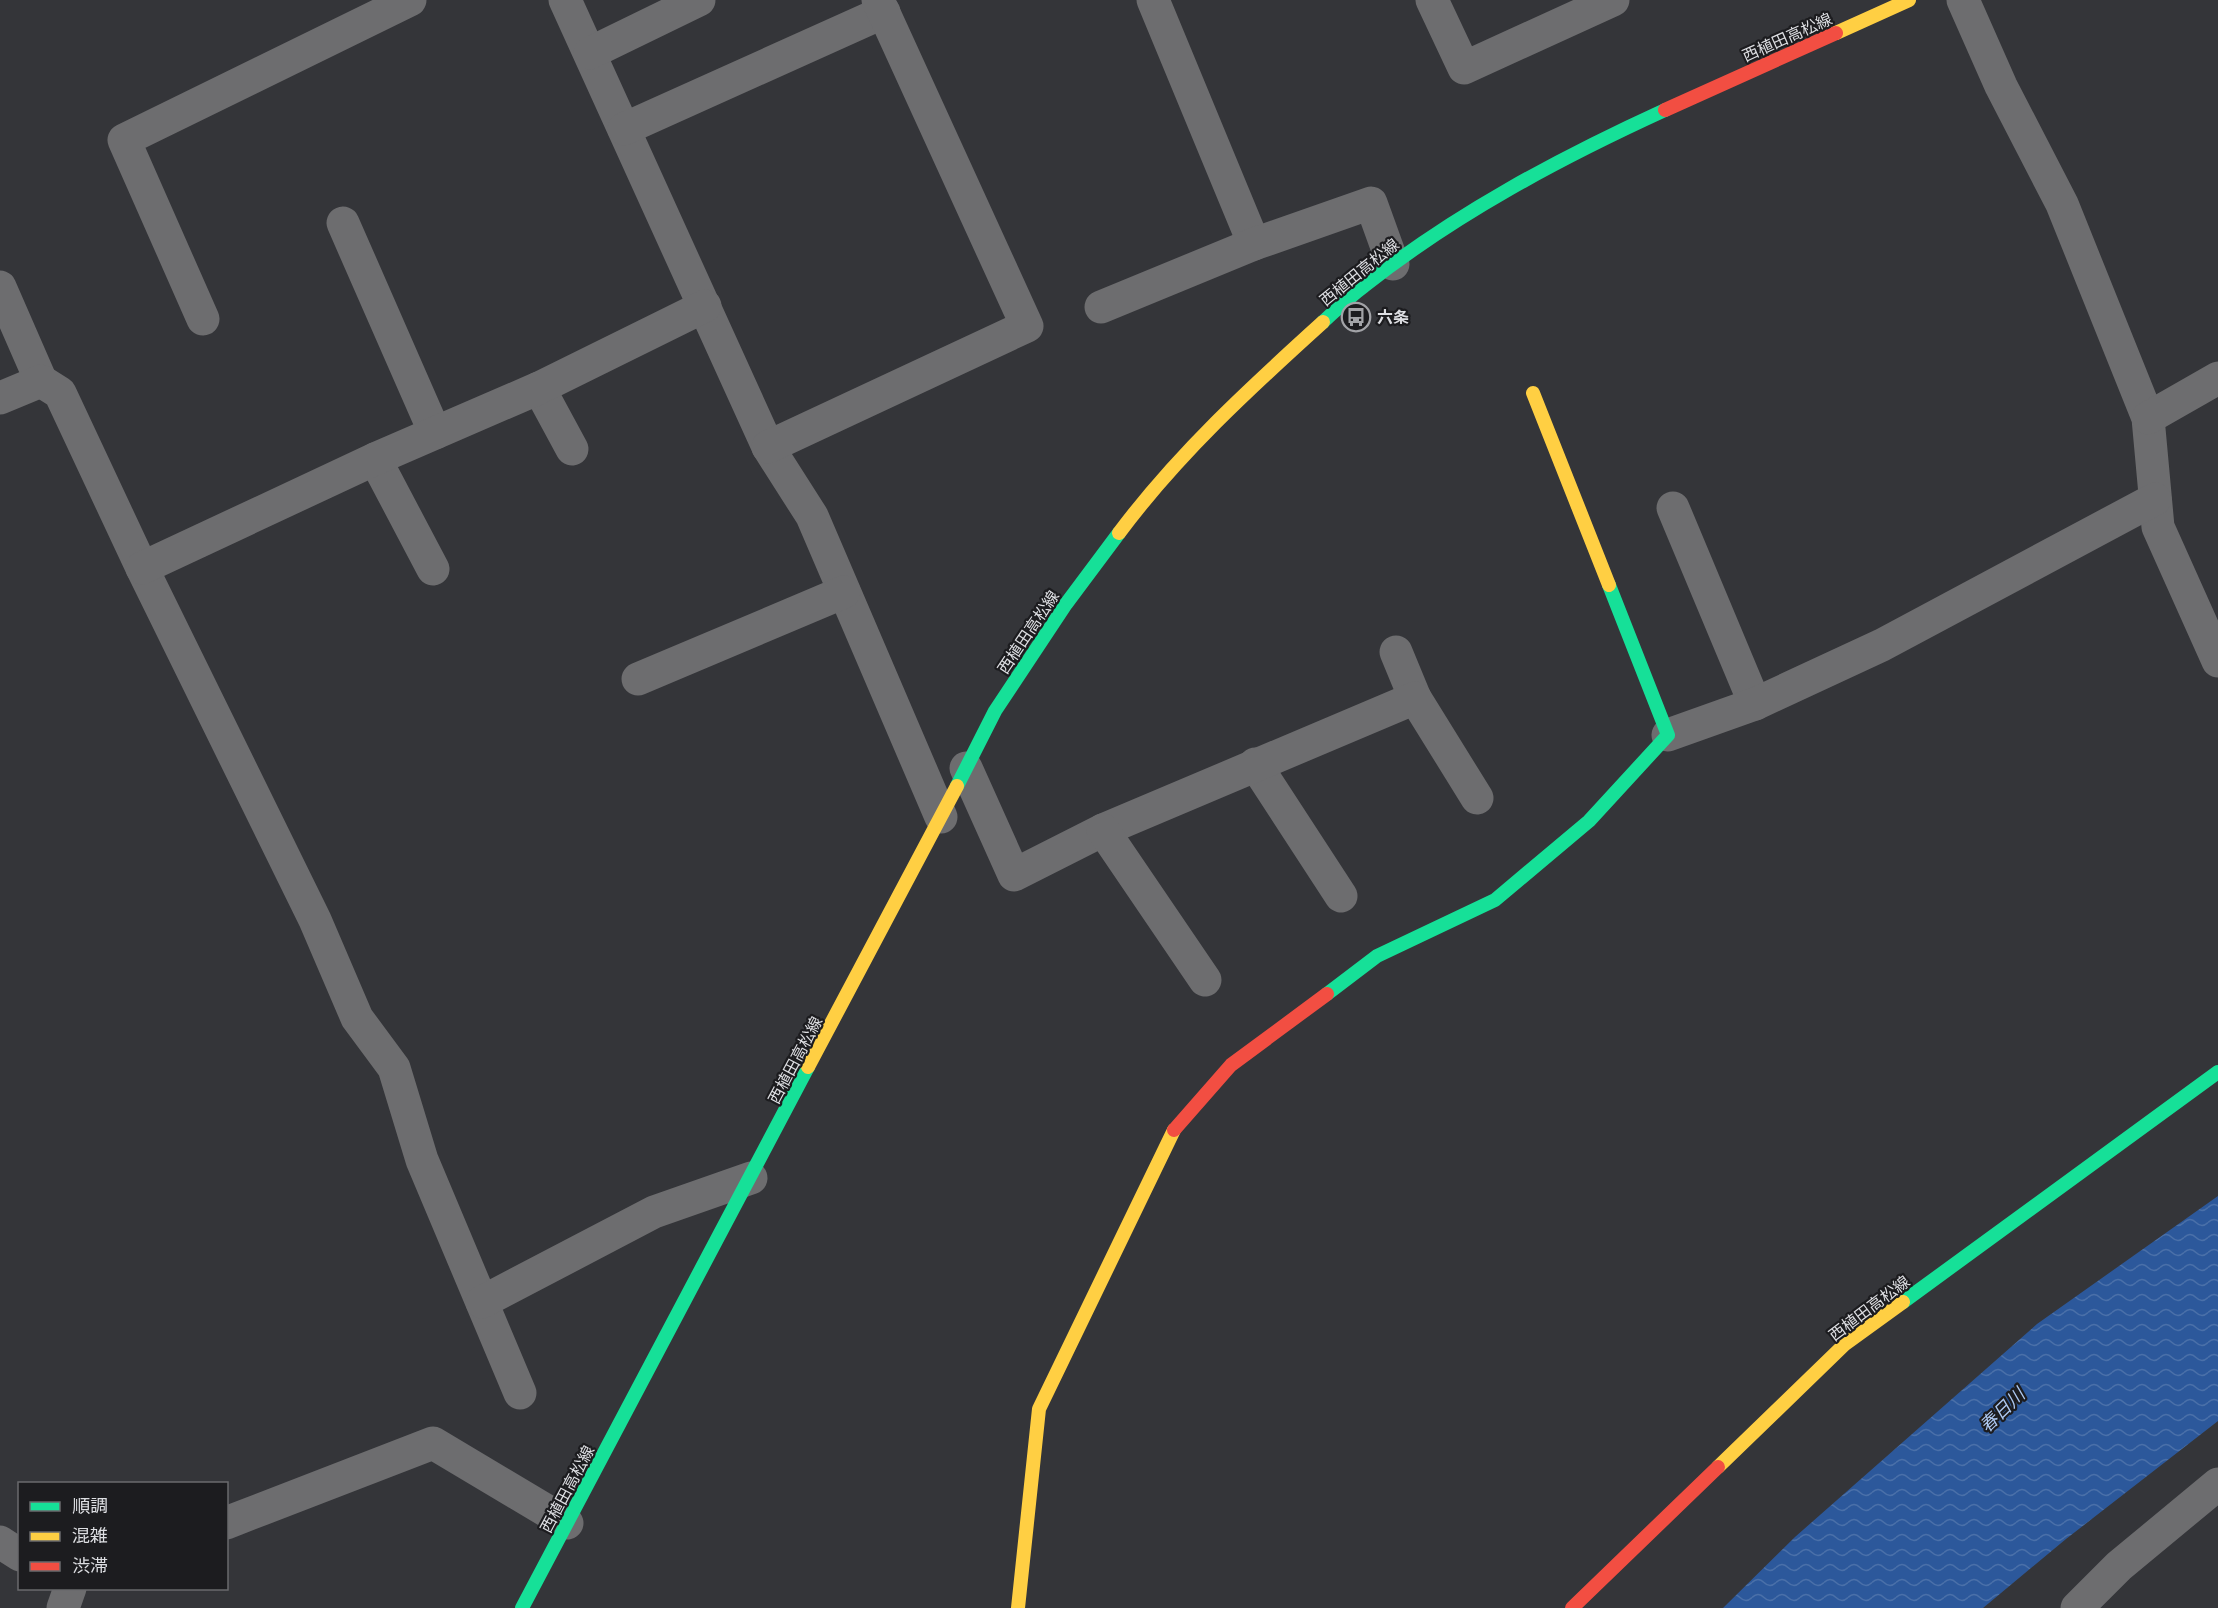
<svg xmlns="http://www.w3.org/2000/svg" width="2218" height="1608" font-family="'PT Sans','Noto Sans JP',sans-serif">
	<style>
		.water { fill: url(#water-waves) }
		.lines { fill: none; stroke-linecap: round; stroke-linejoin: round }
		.street { stroke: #6d6d6f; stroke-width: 33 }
		.fast { stroke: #16e098; stroke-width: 14 }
		.slow { stroke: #ffcf43; stroke-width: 14 }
		.jam { stroke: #f24e42; stroke-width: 14 }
		.labels { text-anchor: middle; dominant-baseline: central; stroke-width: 4.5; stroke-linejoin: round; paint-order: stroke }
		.street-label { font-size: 16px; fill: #dddee2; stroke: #1c1c1f }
		.poi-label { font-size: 16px; font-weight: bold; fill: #dddee2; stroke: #1c1c1f; text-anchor: start }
		.water-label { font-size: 18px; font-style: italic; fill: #adc8f0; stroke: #1c1c1f }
	</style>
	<defs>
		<pattern id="water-waves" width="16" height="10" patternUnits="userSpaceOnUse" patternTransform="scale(1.5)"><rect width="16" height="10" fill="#2c589b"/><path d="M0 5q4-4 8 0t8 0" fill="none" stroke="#4a70a9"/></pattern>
	</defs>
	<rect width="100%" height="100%" fill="#343539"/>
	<!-- water -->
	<path class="water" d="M 2218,1196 L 2218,1421 L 2066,1539 L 1983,1608 L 1723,1608 L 1795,1537 L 2037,1324 Z"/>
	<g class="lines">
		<!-- street -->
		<g class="street">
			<path d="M 565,0 L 768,447 L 812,516 L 941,817"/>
			<path d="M 1153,0 L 1254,244"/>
			<path d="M 1432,0 L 1464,68 L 1613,0"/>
			<path d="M 1963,0 L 2001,86 L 2062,204 L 2148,418 L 2158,527 L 2218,661"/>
			<path d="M 590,53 L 699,0"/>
			<path d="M 624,129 L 884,12"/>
			<path d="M 343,223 L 435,433"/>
			<path d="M 0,287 L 41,381"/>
			<path d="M 1101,307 L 1254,244 L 1371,203 L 1393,264"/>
			<path d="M 203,319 L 124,140 L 410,0"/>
			<path d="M 539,388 L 572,449"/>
			<path d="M 0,398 L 41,381 L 60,393 L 142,568 L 315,920 L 357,1018 L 394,1068 L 422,1160 L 520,1393"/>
			<path d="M 2148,418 L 2218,378"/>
			<path d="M 768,447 L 1027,326 L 878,0"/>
			<path d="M 375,459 L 433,569"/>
			<path d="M 1673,508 L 1755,704"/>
			<path d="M 142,568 L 375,459 L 539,388 L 705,306"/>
			<path d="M 1396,652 L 1415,698"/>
			<path d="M 638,679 L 844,592"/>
			<path d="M 1668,735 L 1755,704 L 1882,645 L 2155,499"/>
			<path d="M 1255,764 L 1341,896"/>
			<path d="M 966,768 L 1014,875 L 1103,830 L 1415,698 L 1477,798"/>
			<path d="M 1103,830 L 1205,980"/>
			<path d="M 482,1302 L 654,1212 L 751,1178"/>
			<path d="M 226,1523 L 433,1443 L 567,1523"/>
			<path d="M 0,1542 L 20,1555"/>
			<path d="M 63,1608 L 70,1588"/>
			<path d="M 2077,1608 L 2119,1566 L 2218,1484"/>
		</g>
		<!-- fast -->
		<g class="fast">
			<path d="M 1323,322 C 1336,310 1349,297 1364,286 C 1455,214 1560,158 1665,110"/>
			<path d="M 957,786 L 995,711 L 1066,604 L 1119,533"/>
			<path d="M 1327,994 L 1377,956 L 1495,900 L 1589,821 L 1668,735 L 1609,585"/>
			<path d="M 1903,1302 L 2218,1072"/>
			<path d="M 522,1608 L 808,1067"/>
		</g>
		<!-- slow -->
		<g class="slow">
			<path d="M 1836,33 L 1909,0"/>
			<path d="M 1533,393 L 1609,585"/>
			<path d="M 1119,533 C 1178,454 1250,388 1323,322"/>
			<path d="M 808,1067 L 957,786"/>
			<path d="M 1718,1467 L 1845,1344 L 1903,1302"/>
			<path d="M 1018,1608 L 1039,1409 L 1174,1130"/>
		</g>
		<!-- jam -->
		<g class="jam">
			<path d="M 1665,110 L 1836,33"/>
			<path d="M 1174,1130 L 1231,1065 L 1327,994"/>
			<path d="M 1572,1608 L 1718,1467"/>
		</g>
	</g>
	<!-- icons -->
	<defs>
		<g id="bus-ring" transform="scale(1.5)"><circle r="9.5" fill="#1c1c1f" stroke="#a2a3a7" stroke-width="1.5"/><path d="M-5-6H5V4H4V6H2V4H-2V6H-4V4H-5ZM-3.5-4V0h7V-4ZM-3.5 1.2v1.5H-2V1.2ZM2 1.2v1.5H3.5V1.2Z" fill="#a2a3a7"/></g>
	</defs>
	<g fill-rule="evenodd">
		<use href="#bus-ring" x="1356" y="317"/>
	</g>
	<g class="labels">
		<!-- street labels -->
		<g class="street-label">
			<text transform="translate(1787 37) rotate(-24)">西植田高松線</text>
			<text transform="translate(1359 272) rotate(-39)">西植田高松線</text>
			<text transform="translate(1028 632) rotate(-56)">西植田高松線</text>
			<text transform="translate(795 1060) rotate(-62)">西植田高松線</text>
			<text transform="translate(1869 1308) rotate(-37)">西植田高松線</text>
			<text transform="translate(567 1489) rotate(-62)">西植田高松線</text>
		</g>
		<!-- poi labels -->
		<g class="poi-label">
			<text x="1377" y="317">六条</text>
		</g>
		<!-- water labels -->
		<g class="water-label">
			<text transform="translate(2002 1410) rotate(-44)">春日川</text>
		</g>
	</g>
	<!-- legend -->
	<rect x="18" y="1482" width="210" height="108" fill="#1c1c1f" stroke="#696a6d" stroke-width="1.5"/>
	<rect x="30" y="1502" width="30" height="9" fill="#16e098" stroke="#696a6d" stroke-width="1.5"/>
	<text x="72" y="1512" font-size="18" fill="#dddee2">順調</text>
	<rect x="30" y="1532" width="30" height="9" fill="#ffcf43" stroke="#696a6d" stroke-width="1.5"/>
	<text x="72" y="1542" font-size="18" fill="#dddee2">混雑</text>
	<rect x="30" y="1562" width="30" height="9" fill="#f24e42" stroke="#696a6d" stroke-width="1.5"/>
	<text x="72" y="1572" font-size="18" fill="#dddee2">渋滞</text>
</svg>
